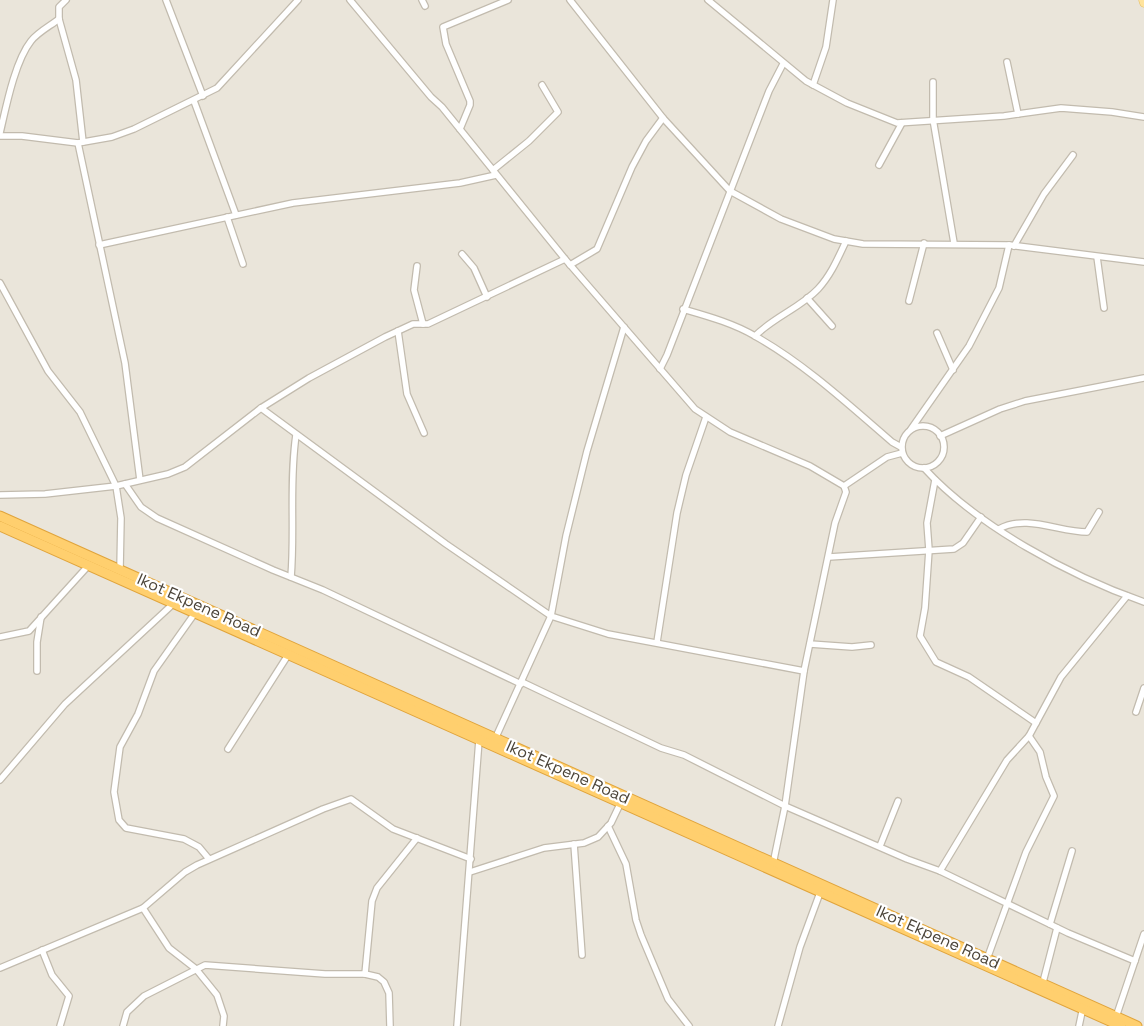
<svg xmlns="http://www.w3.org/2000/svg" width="1144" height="1026" font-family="'Space Grotesk',sans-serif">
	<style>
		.residential { fill: #eae5da }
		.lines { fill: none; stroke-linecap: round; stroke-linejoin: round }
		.minor-casing { stroke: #c2bbae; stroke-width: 8 }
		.major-casing { stroke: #e6c16a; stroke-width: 9 }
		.highway-casing { stroke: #e0a43c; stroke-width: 11 }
		.minor { stroke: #fff; stroke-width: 5.5 }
		.major { stroke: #ffe39c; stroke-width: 8 }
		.highway { stroke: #ffcf6e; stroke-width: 9 }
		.labels { text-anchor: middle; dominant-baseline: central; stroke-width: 4.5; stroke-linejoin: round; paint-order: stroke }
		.street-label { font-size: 16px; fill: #4b4439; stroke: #fff }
	</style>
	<rect width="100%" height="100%" fill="#f6f3ec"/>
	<!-- residential -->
	<rect class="residential" x="0" y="0" width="1144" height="1026"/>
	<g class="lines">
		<!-- minor casing -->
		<g class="minor-casing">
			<g id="minor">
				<path d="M 66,0 L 59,7 L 59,19 L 76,80 L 83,142"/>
				<path d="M 166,0 L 203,96"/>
				<path d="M 350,0 L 431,97 L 442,107 L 565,259 L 695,409 L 730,432 L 810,466 L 844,486 L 846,492 L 835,523 L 804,671 L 785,806 L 773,864"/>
				<path d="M 422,0 L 425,6"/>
				<path d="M 570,0 L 663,118 L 730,191 L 781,219 L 834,239 L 863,244 L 1009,245 L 1144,262"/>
				<path d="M 708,0 L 806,81 L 847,103 L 897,123 L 1004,116 L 1061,108 L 1112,112 L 1144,117"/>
				<path d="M 1007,62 L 1018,114"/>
				<path d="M 933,82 L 933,119 L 954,243"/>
				<path d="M 813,85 L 826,47 L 833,0"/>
				<path d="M 194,101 L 236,215"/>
				<path d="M 460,129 L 470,105 L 470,101 L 446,44 L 443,27 L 508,0"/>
				<path d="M 0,133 C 6,107 15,61 31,41 C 38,32 50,26 59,19"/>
				<path d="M 0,136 L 22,136 L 78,143 L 112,137 L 134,129 L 217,88 L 298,0"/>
				<path d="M 78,143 L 125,363 L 140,480"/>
				<path d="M 879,165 L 902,123"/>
				<path d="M 493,170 L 529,141 L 558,112 L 542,85"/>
				<path d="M 227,217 L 243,264"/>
				<path d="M 99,245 L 293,203 L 460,183 L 496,175"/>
				<path d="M 1014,246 L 1044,194 L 1073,155"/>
				<path d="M 462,254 L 474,268 L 487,297"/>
				<path d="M 1097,257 L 1104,308"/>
				<path d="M 570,265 L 597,249 L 632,167 L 646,141 L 663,118"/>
				<path d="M 417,266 L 414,290 L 423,324"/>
				<path d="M 0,283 L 48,371 L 80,412 L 116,486 L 121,518 L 120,569"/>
				<path d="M 807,298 L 832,326"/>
				<path d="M 909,301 L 924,243"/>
				<path d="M 683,309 C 707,316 733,323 755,336 C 805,364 849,405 892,442 L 901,447"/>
				<path d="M 398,331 L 407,394 L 424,433"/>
				<path d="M 937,333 L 953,370"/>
				<path d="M 755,336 C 774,317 800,308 818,289 C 831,275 838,258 846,241"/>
				<path d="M 660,369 L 667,355 L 769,91 L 783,64"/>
				<path d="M 261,408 L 446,544 L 551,616 L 608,634 L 804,671"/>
				<circle cx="923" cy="447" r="21"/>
				<path d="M 911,429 L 969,346 L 999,288 L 1009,245"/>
				<path d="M 940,436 L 1000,409 L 1025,401 L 1144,378"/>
				<path d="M 924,468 C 977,526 1070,576 1144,602"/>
				<path d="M 935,480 L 927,523 L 929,550 L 925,608 L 920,636 L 936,662 L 969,677 L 1036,723"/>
				<path d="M 125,484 L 141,507 L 157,518 L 273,570 L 323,590 L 521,684"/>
				<path d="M 844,486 L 887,457 L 902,453"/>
				<path d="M 0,495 L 45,494 L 116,486 L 168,474 L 185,467 L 261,408 L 309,378 L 385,337 L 413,324 L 428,324 L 565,259"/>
				<path d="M 999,529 C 1026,514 1059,532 1087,532 L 1099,512"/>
				<path d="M 829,557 L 954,549 L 963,543 L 981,517"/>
				<path d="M 291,577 C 295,530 289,483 296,435"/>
				<path d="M 195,613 L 154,671 L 138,714 L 120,747 L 114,792 L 119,820 L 126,828 L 184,839 L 199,847 L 209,859"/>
				<path d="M 0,637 L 29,631 L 88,566"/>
				<path d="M 657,642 L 677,513 L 686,475 L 706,417"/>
				<path d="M 810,644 L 852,647 L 871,645"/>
				<path d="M 37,671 L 37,642 L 41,617"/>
				<path d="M 522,682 L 661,748 L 684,755 L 785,806 L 907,859 L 940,871 L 1068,933 L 1135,961"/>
				<path d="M 1136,712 L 1144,688"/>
				<path d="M 495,739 L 551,616 L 566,536 L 587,451 L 624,327"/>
				<path d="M 228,749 L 288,655"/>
				<path d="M 0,780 L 65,704 L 173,604"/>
				<path d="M 608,826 L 626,864 L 636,920 L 641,935 L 668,999 L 689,1026"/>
				<path d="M 574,844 L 582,955"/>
				<path d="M 880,846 L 898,801"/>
				<path d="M 940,871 L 1007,760 L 1029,736 L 1061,677 L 1127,596"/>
				<path d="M 470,872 L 544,848 L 584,843 L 598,837 L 611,823 L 622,800"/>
				<path d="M 143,908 L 169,948 L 196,969 L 217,995 L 224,1016 L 223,1026"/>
				<path d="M 1050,924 L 1072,851"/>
				<path d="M 42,950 L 52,975 L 69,996 L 60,1026"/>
				<path d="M 987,959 L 1026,852 L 1054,796 L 1046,777 L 1040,752 L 1029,736"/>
				<path d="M 0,968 L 143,908 L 185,872 L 197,865 L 323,809 L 351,799 L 393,829 L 471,859"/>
				<path d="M 365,974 L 372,901 L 377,888 L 417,838"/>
				<path d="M 1042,986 L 1057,928"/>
				<path d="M 1116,1017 L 1144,934"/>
				<path d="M 123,1026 L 127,1012 L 144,996 L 205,965 L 325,974 L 365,974 L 378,977 L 384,982 L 389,993 L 390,1026"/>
				<path d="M 457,1026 L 479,740"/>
				<path d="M 778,1026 L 800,947 L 821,890"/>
				<path d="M 1079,1026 L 1083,1007"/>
			</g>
		</g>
		<!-- major casing -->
		<g class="major-casing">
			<path id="major" d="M 1143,0 L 1144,3"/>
		</g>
		<!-- highway casing -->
		<g class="highway-casing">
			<g id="highway">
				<path d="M 0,516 L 1137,1026"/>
				<path d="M 0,526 L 1121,1026"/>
			</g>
		</g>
		<!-- minor -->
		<use href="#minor" class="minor"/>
		<!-- major -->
		<use href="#major" class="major"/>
		<!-- highway -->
		<use href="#highway" class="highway"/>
	</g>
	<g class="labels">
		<!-- street labels -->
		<g class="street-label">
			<text transform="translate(199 605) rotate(24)">Ikot Ekpene Road</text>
			<text transform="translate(568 772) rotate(24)">Ikot Ekpene Road</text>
			<text transform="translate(938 937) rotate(24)">Ikot Ekpene Road</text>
		</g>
	</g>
</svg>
